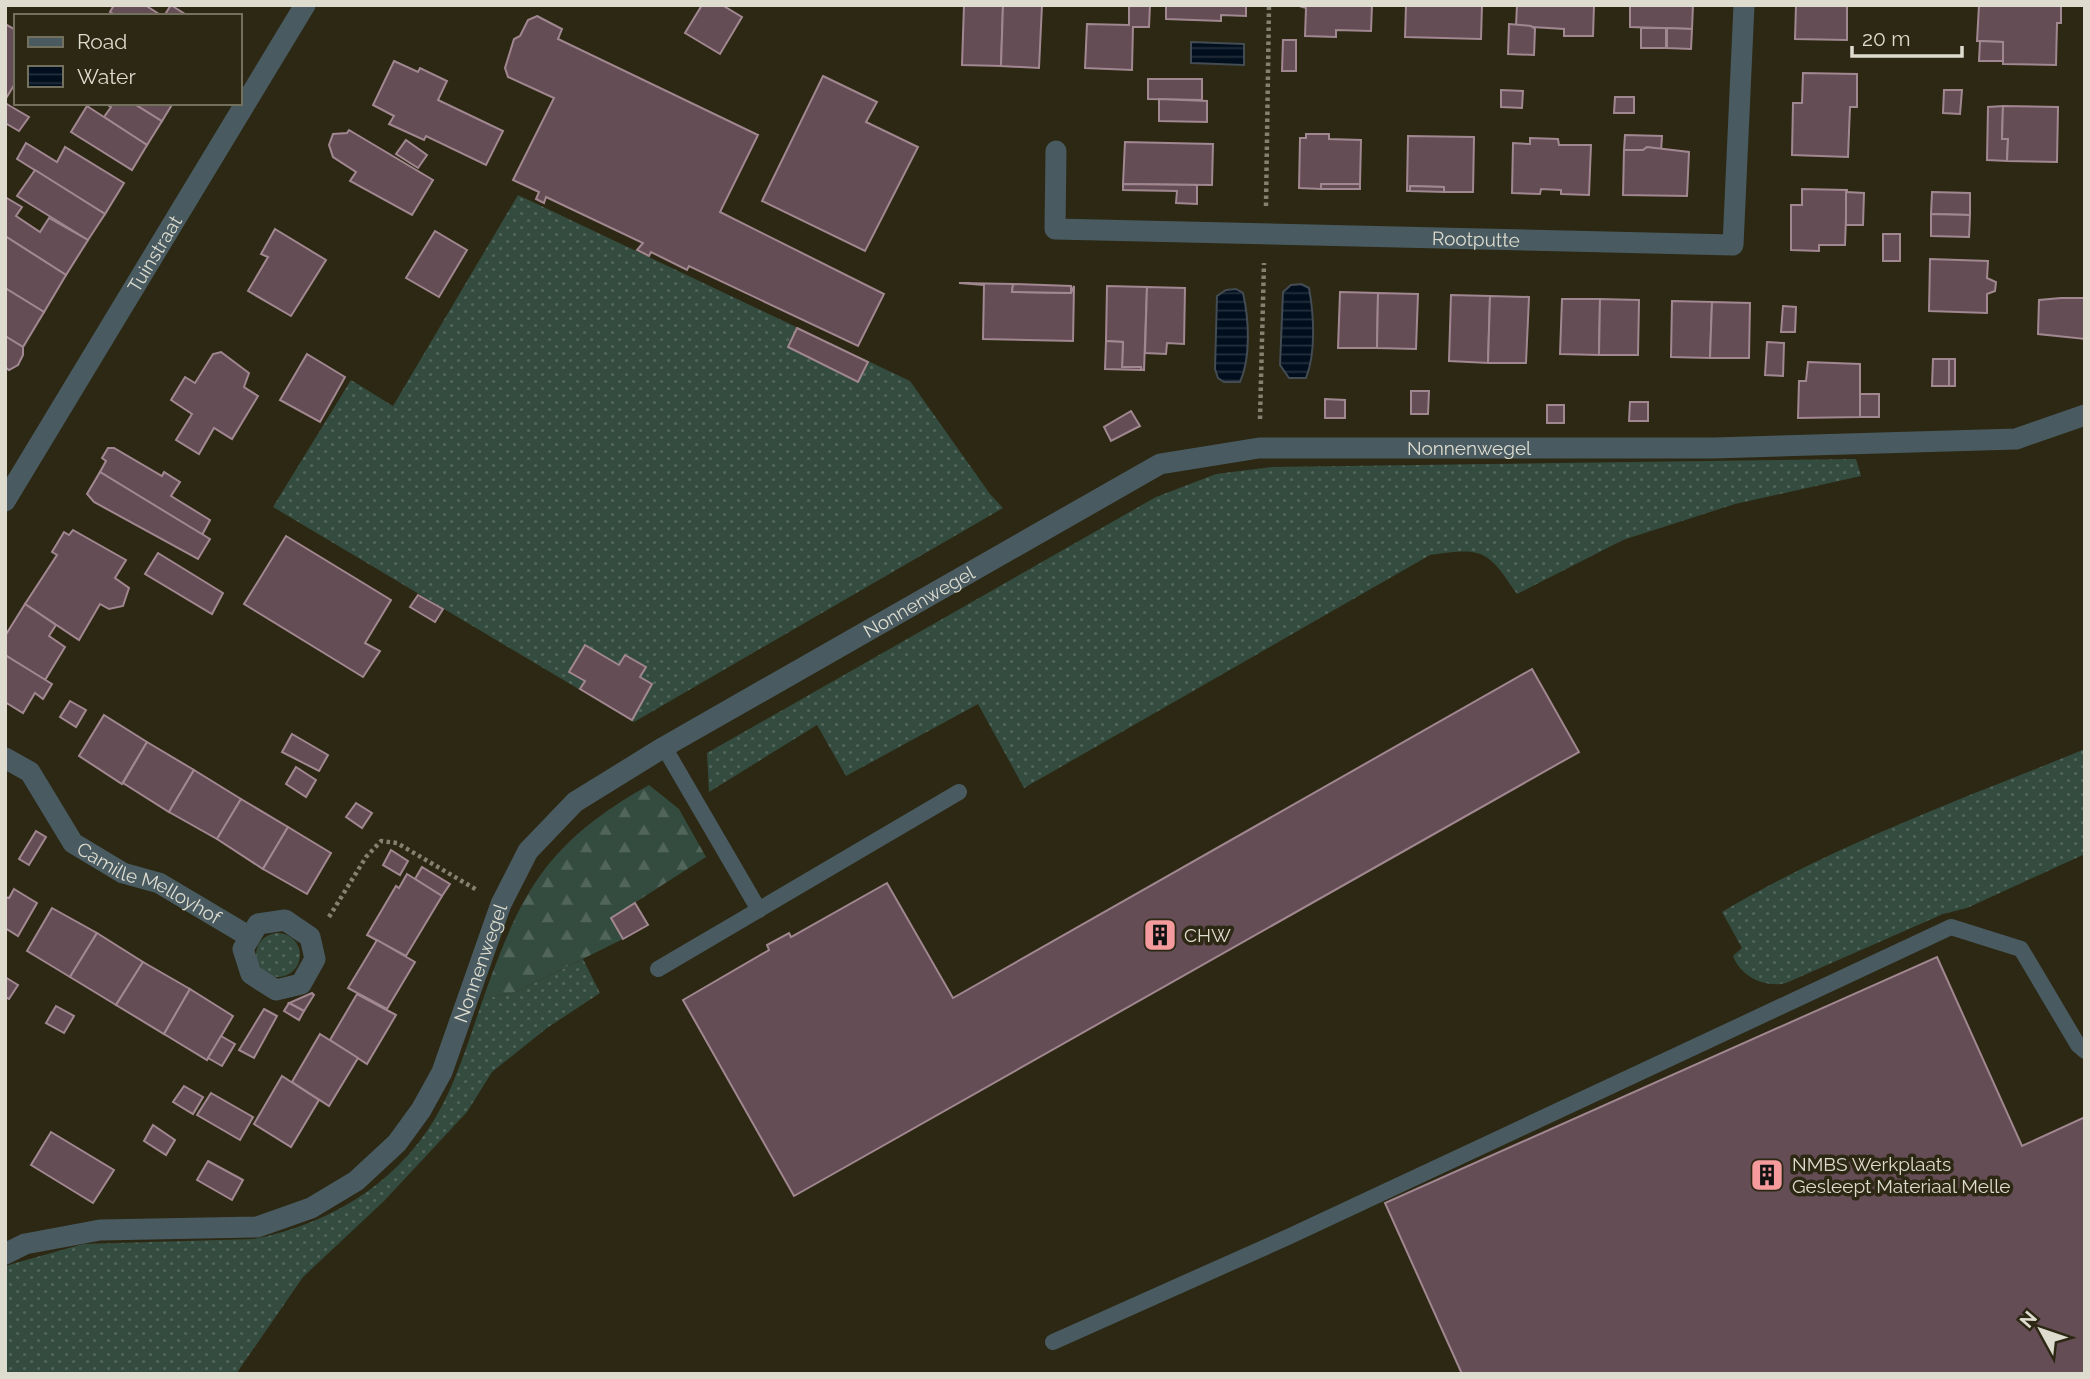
<svg xmlns="http://www.w3.org/2000/svg" width="2090" height="1379" font-family="Raleway,sans-serif">
	<style>
		.grass { fill: url(#grass-dots) }
		.forest { fill: url(#forest-firs) }
		.water { fill: url(#water-rules); stroke: #434c52; stroke-width: 2 }
		.building { fill: #654d56; stroke: #a18790; stroke-width: 2 }
		.lines { fill: none; stroke-linecap: round; stroke-linejoin: round }
		.path { stroke: #848170; stroke-width: 4.5; stroke-dasharray: 3.5 3.5; stroke-linecap: butt }
		.lane { stroke: #495b61; stroke-width: 16 }
		.street { stroke: #495b61; stroke-width: 21 }
		.labels { text-anchor: middle; dominant-baseline: central; stroke-width: 7; stroke-linejoin: round; paint-order: stroke }
		.street-label { font-size: 19px; fill: #dedccf; stroke: #2c2813 }
		.poi-label { font-size: 19px; fill: #dedccf; stroke: #2c2813; text-anchor: start }
	</style>
	<defs>
		<pattern id="grass-dots" width="8" height="8" patternUnits="userSpaceOnUse" patternTransform="scale(1.75)"><rect width="8" height="8" fill="#344c3f"/><path d="M2 2h.1M6 6h.1" fill="none" stroke="#51655a" stroke-width="1.8" stroke-linecap="round"/></pattern>
		<pattern id="forest-firs" width="22" height="20" patternUnits="userSpaceOnUse" patternTransform="scale(1.75)"><rect width="22" height="20" fill="#344c3f"/><path d="M5 1l3.5 6h-7zM16 11l3.5 6h-7z" fill="#51655a"/></pattern>
		<pattern id="water-rules" width="6" height="5" patternUnits="userSpaceOnUse" patternTransform="scale(1.75)"><rect width="6" height="5" fill="#000e1d"/><path d="M0 2.5h6" fill="none" stroke="#25303d"/></pattern>
	</defs>
	<rect width="100%" height="100%" fill="#2c2813"/>
	<!-- grass -->
	<g class="grass">
		<path d="M518,195l392,186 80,113 13,14 -369,214 -361,-215 78,-127 42,26z"/>
		<path d="M1856,459l5,17 -126,28 -112,36 -106,54c-30,-44 -33,-47 -87,-39l-406,233 -46,-84 -132,72 -29,-51 -108,67 -2,-39 449,-256 60,-23 56,-7z"/>
		<path d="M2085,749v105l-118,54 -24,6 -157,69c-21,5 -45,-6 -53,-27l9,-8 -20,-36c114,-68 241,-113 363,-163z"/>
		<circle cx="278" cy="955" r="22"/>
		<path d="M583,959l17,34 -53,35 -55,44 -25,40 -83,89 -81,76 -67,97h-231v-108l78,-22 171,-5c80,-16 151,-60 189,-135 17,-34 28,-70 40,-105l33,-7z"/>
	</g>
	<!-- forest -->
	<path class="forest" d="M649,785l30,24 27,48 -95,61 12,21 -107,53 -33,7c38,-107 63,-156 166,-214z"/>
	<!-- water -->
	<g class="water">
		<path d="M1191,42l53,2v21l-53,-2z"/>
		<path d="M1301,284l8,4c5,27 7,65 -3,90h-17l-9,-13 3,-73 8,-7z"/>
		<path d="M1236,289l7,4c6,26 8,65 -3,89h-16l-6,-4 -3,-9 2,-73 9,-6z"/>
	</g>
	<!-- building -->
	<g class="building">
		<path d="M114,5h31l17,11h-45l-7,-4z"/>
		<path d="M171,5l17,11h-24z"/>
		<path d="M702,5h20l20,12 -22,37 -35,-21z"/>
		<path d="M964,5h39l-2,61 -39,-1z"/>
		<path d="M1003,5h39l-3,63 -38,-2z"/>
		<path d="M1129,5h21l-1,22h-16l-1,43 -47,-2 2,-44 42,1z"/>
		<path d="M1166,5h80v11l-25,-1v6l-55,-2z"/>
		<path d="M1296,5h76l-1,26 -35,-1v7l-31,-1 1,-28z"/>
		<path d="M1406,5h76l-1,34 -76,-2z"/>
		<path d="M1517,5h77l-1,31h-29v-7l-48,-3z"/>
		<path d="M1630,5h63l-1,24 -62,-2z"/>
		<path d="M1796,5h51v35l-52,-1z"/>
		<path d="M1979,5h82v18h-4l-1,42 -53,-1v-22l-26,-1z"/>
		<path d="M537,16l25,13 -4,10 200,96 -38,77 164,82 -26,52 -169,-80 -2,4 -36,-18 -2,4 -12,-6 6,-7 -97,-46 -2,6 -8,-4 3,-7 -26,-12 41,-82 -46,-21 -3,-9 9,-29 6,-3 8,-16z"/>
		<path d="M5,24l11,6v52l-11,18z"/>
		<path d="M1509,24l22,2 4,3 -1,26 -26,-1z"/>
		<rect x="1641" y="28" width="25" height="20"/>
		<path d="M1667,28l25,1 -1,20 -24,-1z"/>
		<path d="M1283,40h13v31h-14z"/>
		<path d="M1980,41l23,1v19h-24z"/>
		<path d="M394,61l24,11 2,-4 27,13 -9,19 65,31 -17,34 -60,-29 -2,4 -35,-16 5,-8 -21,-11z"/>
		<path d="M1803,73l54,1v33h-7l-2,50 -56,-2 1,-52h9z"/>
		<path d="M823,76l54,26 -11,20 52,25 -53,104 -103,-50z"/>
		<path d="M1148,79h54v21l-54,-1z"/>
		<path d="M1501,90l22,1 -1,17 -21,-1z"/>
		<path d="M1944,90h18l-2,24 -17,-1z"/>
		<path d="M1615,97h19v16h-20z"/>
		<path d="M1159,99l48,2v21l-48,-1z"/>
		<path d="M5,103l24,14 -10,14 -14,-8z"/>
		<path d="M104,103h29l29,18 -15,24 -43,-28 7,-10z"/>
		<path d="M133,103h40l-11,18z"/>
		<path d="M87,106l60,39 -15,25 -61,-38z"/>
		<path d="M2003,106l-1,33h6l-1,22 -20,-1 1,-53z"/>
		<path d="M2003,106l55,1 -1,55 -50,-1 1,-22h-6z"/>
		<path d="M349,130l84,50 -21,35 -62,-34 6,-9 -23,-15 -4,-12 4,-11 14,-1z"/>
		<path d="M1306,134h23v5l32,1 -1,44h-39v5l-22,-1 1,-50h6z"/>
		<path d="M1625,135l37,1 -1,15 -14,-4 -4,3h-19z"/>
		<path d="M1408,136l66,1 -1,55h-29v-5l-34,-1v5h-3z"/>
		<path d="M1530,138l28,1 1,6h32l-2,50 -28,-1v-4l-20,-1 -1,5 -28,-1 1,-50 17,1z"/>
		<path d="M406,140l21,15 -9,13 -22,-14z"/>
		<path d="M1125,142l88,2 -1,41 -89,-1z"/>
		<path d="M26,143l31,19 8,-15 59,36 -19,31 -88,-55z"/>
		<path d="M1647,147l42,5 -2,44 -64,-1 1,-45h19z"/>
		<path d="M35,170l70,44 -17,26 -71,-44z"/>
		<path d="M1123,184l74,1v19l-21,-1 1,-12 -54,-1z"/>
		<rect x="1321" y="184" width="39" height="5"/>
		<path d="M1410,186l34,1v5l-34,-1z"/>
		<path d="M1802,189l45,1 -2,55h-26v6l-28,-1v-45h11z"/>
		<path d="M1846,192l18,1 -1,32h-17z"/>
		<path d="M1932,192l38,1v22l-39,-1z"/>
		<path d="M5,197l17,10 -6,9 24,16 9,-14 39,22 -22,35 -61,-39z"/>
		<path d="M1931,214l39,1 -1,22 -38,-1z"/>
		<path d="M275,229l51,31 -35,56 -43,-25 20,-34 -7,-3z"/>
		<path d="M435,231l32,19 -28,47 -33,-19z"/>
		<rect x="1883" y="234" width="17" height="27"/>
		<path d="M5,236l61,39 -22,37 -39,-24z"/>
		<path d="M1930,259l58,2 -1,17 9,4 -1,9 -8,3v19l-58,-2z"/>
		<path d="M959,283l54,1 -1,8 59,1 3,-7 -1,55 -90,-2 1,-54z"/>
		<path d="M1013,284l58,2v7l-59,-1z"/>
		<path d="M1107,286l40,1 -3,83 -22,-3 1,-25 -17,-1z"/>
		<path d="M1147,287l38,1 -1,56 -17,-1 -1,11 -21,-1z"/>
		<path d="M5,288l39,24 -21,35 -18,-11z"/>
		<path d="M1340,292l38,1 -1,55h-39z"/>
		<path d="M1378,293l40,1 -2,55 -39,-1z"/>
		<path d="M1451,295l39,1 -2,67 -39,-2z"/>
		<path d="M1490,296l39,1 -3,66h-38z"/>
		<path d="M2061,298h24v41l-47,-5 1,-34z"/>
		<path d="M1562,299h38l-1,56 -39,-1z"/>
		<path d="M1600,299l39,1 -1,55h-39z"/>
		<path d="M1672,301l40,1 -2,56 -39,-1z"/>
		<path d="M1712,302l38,1 -1,55h-39z"/>
		<path d="M1783,306l13,1 -1,25h-14z"/>
		<path d="M797,328l71,34 -10,20 -70,-35z"/>
		<path d="M5,336l18,11v8l-5,10 -9,5 -4,-3z"/>
		<path d="M1106,341l17,1 -1,25h19v3l-36,-1z"/>
		<path d="M1767,342l17,1 -1,33 -18,-1z"/>
		<path d="M221,352l28,21 -5,14 14,9 -26,43 -18,-11 -15,26 -23,-14 16,-26 -21,-14 14,-23 10,6 18,-29z"/>
		<path d="M307,354l38,23 -25,45 -40,-22z"/>
		<path d="M1933,359h16v27h-17z"/>
		<rect x="1949" y="359" width="6" height="27"/>
		<path d="M1808,362l52,2v53l-62,1 1,-37h7z"/>
		<path d="M1411,391h18l-1,23h-17z"/>
		<rect x="1860" y="394" width="19" height="23"/>
		<path d="M1325,399l20,1v18h-20z"/>
		<path d="M1630,402h18v19h-19z"/>
		<rect x="1547" y="405" width="17" height="18"/>
		<path d="M1131,411l9,15 -29,15 -7,-14z"/>
		<path d="M108,448h6l48,28 2,-4 16,10 -9,14 39,24 -8,15 -102,-63 6,-11 -4,-3z"/>
		<path d="M100,472l110,67 -12,20 -104,-57 -7,-8z"/>
		<path d="M73,530l53,30 -11,18 14,10 -6,18 -14,3 -9,-5 -21,36 -54,-36 32,-49 -5,-3 12,-20 5,3z"/>
		<path d="M286,536l105,64 -26,43 15,8 -17,26 -119,-73z"/>
		<path d="M158,553l65,40 -11,21 -67,-40z"/>
		<path d="M418,595l25,14 -8,13 -25,-15z"/>
		<path d="M25,604l31,21 -7,11 16,11 -20,33 -40,-25v-19z"/>
		<path d="M585,645l34,20 6,-10 21,12 -6,10 12,7 -20,36 -52,-31 5,-8 -16,-9z"/>
		<path d="M5,655l47,29 -9,15 -8,-6 -12,20 -18,-11z"/>
		<path d="M1532,669l47,83 -785,444 -111,-196 86,-50 -2,-5 22,-12 2,4 96,-54 66,115z"/>
		<path d="M70,701l16,9 -10,17 -16,-10z"/>
		<path d="M104,715l43,27 -25,42 -43,-28z"/>
		<path d="M292,734l36,21 -9,16 -37,-19z"/>
		<path d="M147,742l47,28 -25,42 -46,-29z"/>
		<path d="M296,767l20,13 -10,17 -20,-13z"/>
		<path d="M194,770l47,29 -24,40 -48,-27z"/>
		<path d="M241,799l47,28 -25,42 -46,-30z"/>
		<path d="M356,803l16,10 -10,15 -16,-11z"/>
		<path d="M288,827l43,26 -24,41 -44,-25z"/>
		<path d="M36,831l10,6 -17,28 -10,-6z"/>
		<path d="M391,850l17,11 -8,14 -17,-10z"/>
		<path d="M422,867l28,17 -8,12 -27,-17z"/>
		<path d="M407,874l35,22 -36,60 -39,-21 29,-49 3,2z"/>
		<path d="M14,889l23,14 -19,33 -13,-8v-31l4,1z"/>
		<path d="M635,903l13,22 -25,14 -12,-21z"/>
		<path d="M52,908l45,25 -27,44 -43,-26z"/>
		<path d="M97,933l46,29 -27,43 -46,-28z"/>
		<path d="M377,940l38,22 -28,47 -39,-21z"/>
		<path d="M1937,957l85,189 63,-29v257h-623l-77,-171z"/>
		<path d="M143,962l47,27 -26,45 -48,-29z"/>
		<path d="M5,977l13,8 -9,14 -4,-2z"/>
		<path d="M190,989l43,27 -26,44 -43,-26z"/>
		<path d="M312,993l2,2 -10,16 -15,-8z"/>
		<path d="M357,994l39,21 -29,49 -37,-24z"/>
		<path d="M289,1003l15,8 -5,9 -15,-9z"/>
		<path d="M56,1006l18,10 -10,17 -18,-10z"/>
		<path d="M264,1009l13,7 -23,42 -15,-8z"/>
		<path d="M320,1034l38,24 -29,48 -37,-24z"/>
		<path d="M221,1036l14,8 -13,22 -14,-8z"/>
		<path d="M282,1076l37,24 -28,47 -37,-23z"/>
		<path d="M184,1086l19,11 -10,17 -20,-12z"/>
		<path d="M211,1093l42,24 -13,23 -43,-25z"/>
		<path d="M153,1125l22,15 -9,15 -22,-14z"/>
		<path d="M51,1132l63,38 -21,33 -62,-38z"/>
		<path d="M208,1161l35,19 -11,20 -35,-20z"/>
	</g>
	<g class="lines">
		<!-- path -->
		<g class="path">
			<path d="M1266,206l3,-201"/>
			<path d="M1260,419l4,-156"/>
			<path d="M329,917l37,-60 15,-16 16,2 80,47"/>
		</g>
		<!-- lane -->
		<g class="lane">
			<path d="M664,747l95,163"/>
			<path d="M658,969l301,-177"/>
			<path d="M1053,1342l235,-105 663,-310 70,22 57,96 7,6"/>
		</g>
		<!-- street -->
		<g class="street">
			<path id="s1" d="M1056,151l-1,78 678,16 11,-240"/>
			<path id="s2" d="M5,501l300,-496"/>
			<path id="s3" d="M5,758l25,14 43,71 50,30 36,10 91,54"/>
			<path d="M285,920l25,17 5,22 -14,25 -25,6 -25,-16 -8,-25 15,-25z"/>
			<path id="s4" d="M5,1254l20,-10 75,-14 157,-3 54,-19 45,-27 41,-38 24,-33 21,-38 59,-168 27,-53 47,-49 89,-55 496,-283 99,-16h455l302,-9 69,-24"/>
		</g>
	</g>
	<!-- icons -->
	<defs>
		<symbol id="building-square" viewBox="-11 -11 22 22"><rect x="-9" y="-9" width="18" height="18" rx="4" fill="#f59b9d" stroke="#2c2813"/><path d="M-4-6H4V6H1V3H-1V6H-4ZM-2.5-4.3h1.7v1.8h-1.7ZM.8-4.3h1.7v1.8H.8ZM-2.5-1h1.7V.8h-1.7ZM.8-1h1.7V.8H.8Z" fill="#111"/></symbol>
	</defs>
	<g fill-rule="evenodd">
		<use href="#building-square" x="1141" y="916" width="38" height="38"/>
		<use href="#building-square" x="1748" y="1156" width="38" height="38"/>
	</g>
	<g class="labels">
		<!-- street labels -->
		<g class="street-label">
			<text stroke="none"><textPath href="#s1" startOffset="499">Rootputte</textPath></text>
			<text stroke="none"><textPath href="#s2" startOffset="289">Tuinstraat</textPath></text>
			<text stroke="none"><textPath href="#s4" startOffset="1797">Nonnenwegel</textPath></text>
			<text stroke="none"><textPath href="#s4" startOffset="1209">Nonnenwegel</textPath></text>
			<text stroke="none"><textPath href="#s3" startOffset="198">Camille Melloyhof</textPath></text>
			<text stroke="none"><textPath href="#s4" startOffset="621">Nonnenwegel</textPath></text>
		</g>
		<!-- poi labels -->
		<g class="poi-label">
			<text x="1184" y="935">CHW</text>
			<text x="1792" y="1164">NMBS Werkplaats<tspan x="1792" dy="22">Gesleept Materiaal Melle</tspan></text>
		</g>
	</g>
	<!-- border -->
	<rect width="2090" height="1379" fill="none" stroke="#dedccf" stroke-width="14"/>
	<!-- legend -->
	<rect x="14" y="14" width="228" height="91" fill="#2c2813" stroke="#73705e" stroke-width="2"/>
	<rect x="28" y="37" width="35" height="10" fill="#495b61" stroke="#73705e" stroke-width="2"/>
	<text x="77" y="49" font-size="21" fill="#dedccf">Road</text>
	<rect x="28" y="66" width="35" height="21" fill="url(#water-rules)" stroke="#73705e" stroke-width="2"/>
	<text x="77" y="84" font-size="21" fill="#dedccf">Water</text>
	<!-- north arrow -->
	<g transform="translate(2041 1330) rotate(310)" stroke="#2c2813" stroke-width="5" paint-order="stroke">
	<path d="M0-5L12 26L0 18L-12 26Z" fill="#dedccf"/>
	<text y="-10" font-size="19" font-weight="bold" text-anchor="middle" fill="#dedccf">N</text>
	</g>
	<!-- scale -->
	<path d="M1852 46v10h110v-10" fill="none" stroke="#dedccf" stroke-width="3.5"/>
	<text x="1862" y="46" font-size="21" fill="#dedccf" stroke="#2c2813" stroke-width="5" paint-order="stroke">20 m</text>
</svg>
